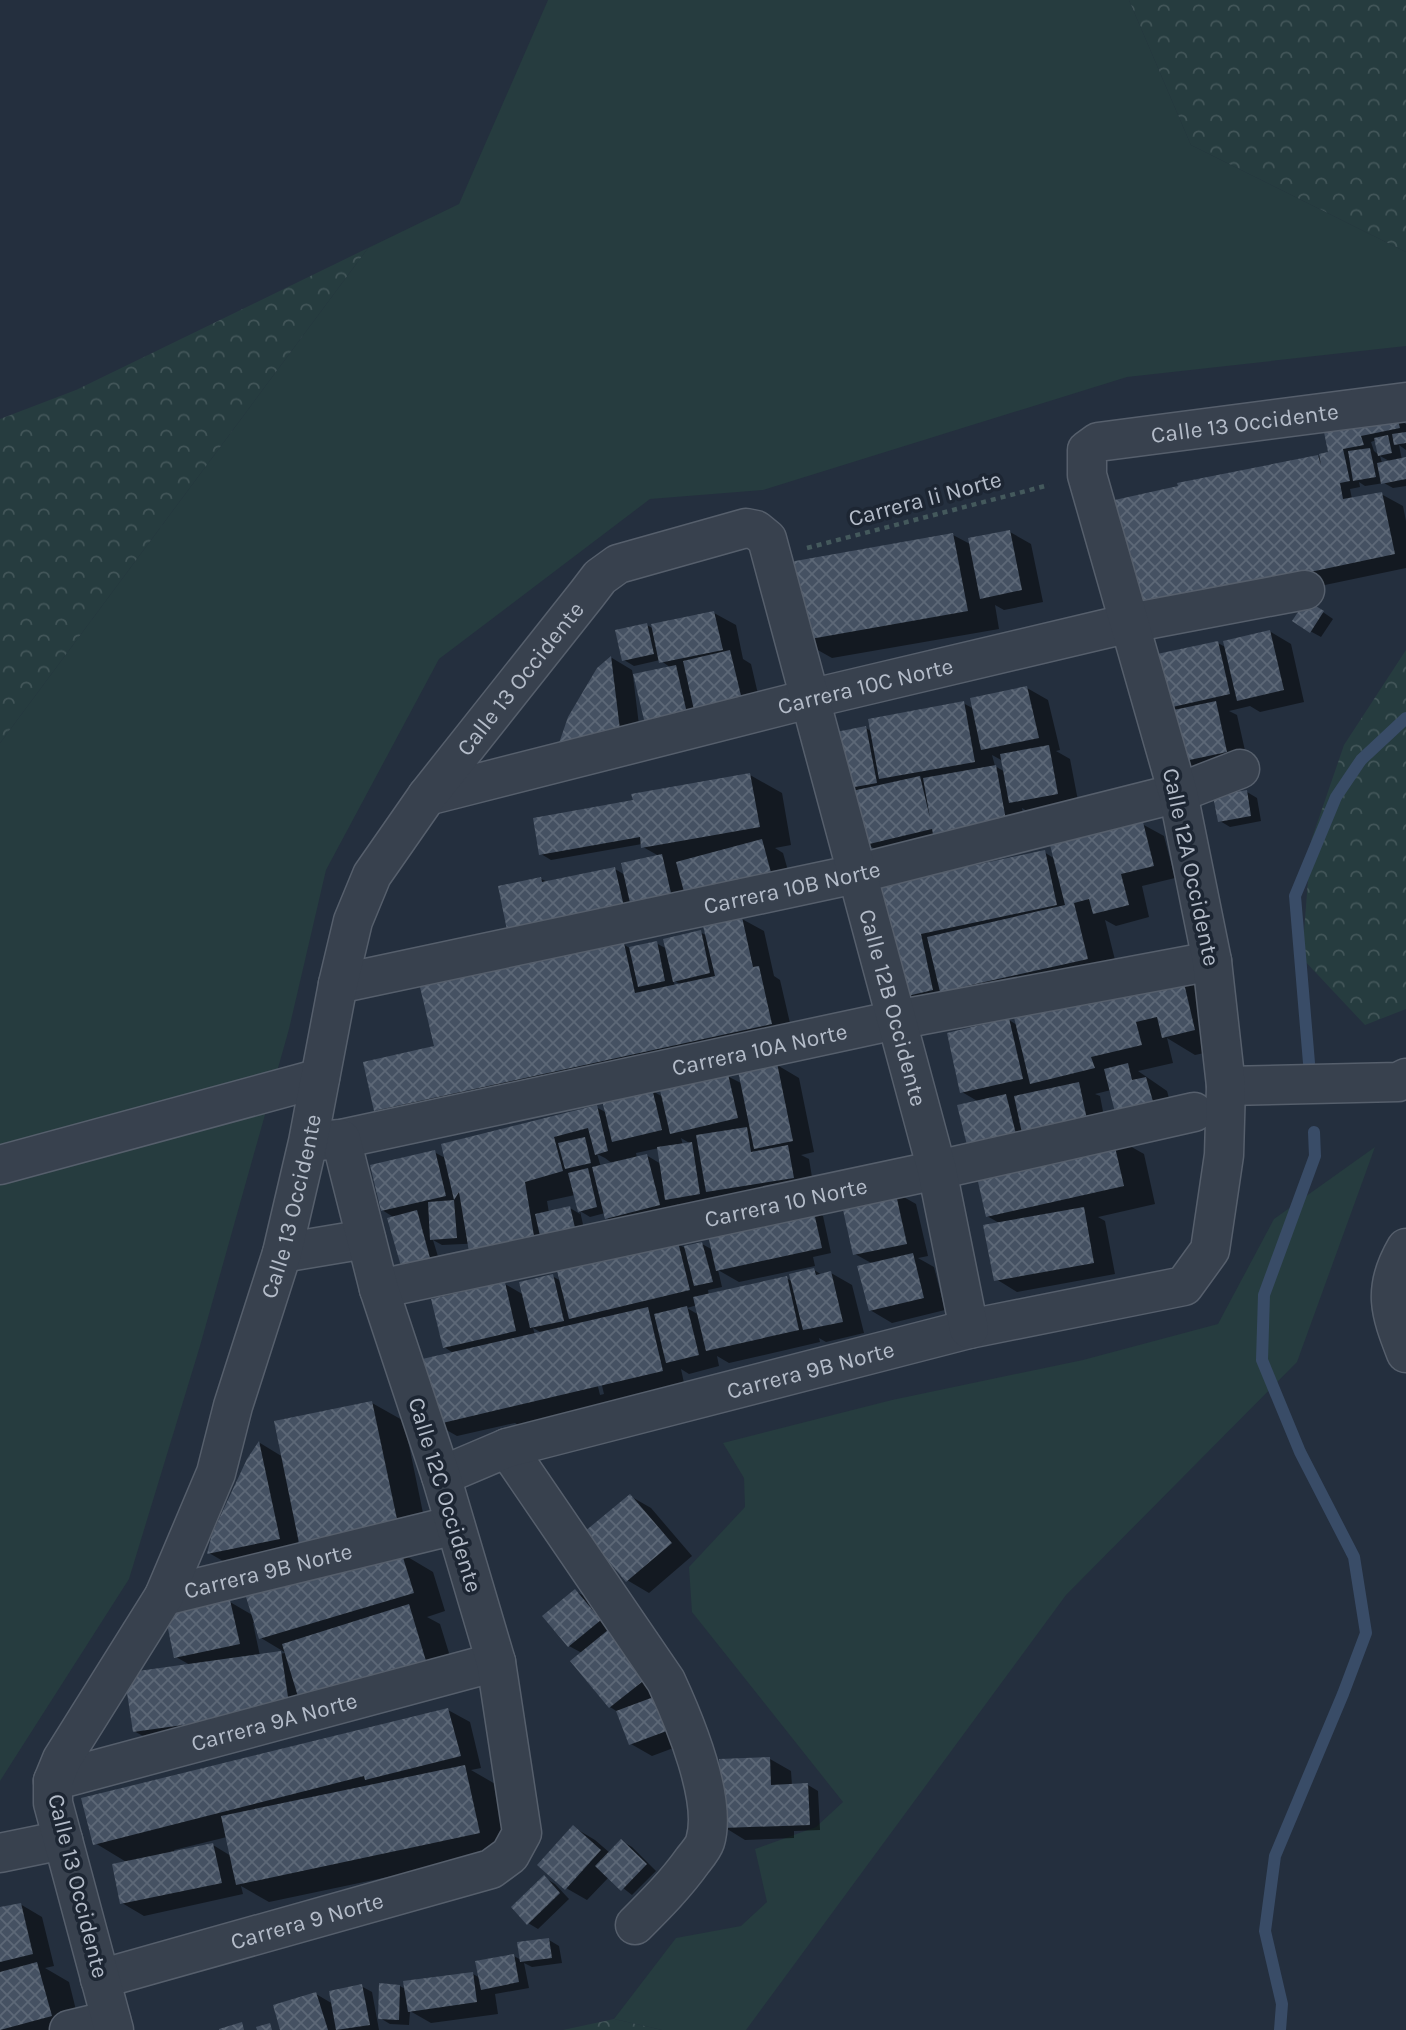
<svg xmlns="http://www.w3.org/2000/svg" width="1406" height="2030" font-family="Karla,sans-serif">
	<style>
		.green { fill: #263c3f }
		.forest { fill: url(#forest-crowns) }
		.shadow { fill: #0007; fill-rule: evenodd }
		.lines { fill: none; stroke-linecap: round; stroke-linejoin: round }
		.stream { stroke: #394c67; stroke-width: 12 }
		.building { fill: url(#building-cross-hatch) }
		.minor-casing { stroke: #565f6c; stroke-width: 41 }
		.path { stroke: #44595c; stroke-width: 4.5; stroke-dasharray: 5 5; stroke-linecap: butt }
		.minor { stroke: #38414e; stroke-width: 38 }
		.labels { text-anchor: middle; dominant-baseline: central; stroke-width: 7; stroke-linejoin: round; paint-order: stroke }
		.street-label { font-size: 23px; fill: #b4bcc9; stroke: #1d2633 }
	</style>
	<defs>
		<pattern id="forest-crowns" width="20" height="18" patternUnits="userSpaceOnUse" patternTransform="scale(1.75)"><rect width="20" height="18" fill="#263c3f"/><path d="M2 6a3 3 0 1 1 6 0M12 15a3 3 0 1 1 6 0" fill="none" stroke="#435659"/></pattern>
		<pattern id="building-cross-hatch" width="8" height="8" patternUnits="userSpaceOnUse" patternTransform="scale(1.75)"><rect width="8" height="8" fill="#455162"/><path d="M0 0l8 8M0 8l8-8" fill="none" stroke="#5d6877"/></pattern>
	</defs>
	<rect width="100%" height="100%" fill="#242f3e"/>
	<!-- green -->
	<g class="green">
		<path d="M548,0h581l62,145 215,107v94l-279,31 -364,113 -113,9 -211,160 -113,211 -37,159 -89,317 -71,233 -129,202v-1038l368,-495 91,-44z"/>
		<path d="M1375,1147l-78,215 -231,233 -320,435h-84l-48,-11 62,-81 65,-12 26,-24 -12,-53 61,-22 27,-25 -151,-190 -3,-45 56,-60 -1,-29 -21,-35 169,-43 191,-40 135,-36 56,-105z"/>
	</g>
	<!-- forest -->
	<g class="forest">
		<path d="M1129,0h277v252l-215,-107z"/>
		<path d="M368,248l-368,495v-324l76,-29z"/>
		<path d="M1406,650v359l-41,16 -63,-67 9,-117 33,-96z"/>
		<path d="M614,2019l48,11h-99z"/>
	</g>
	<!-- shadow -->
	<g class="shadow">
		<path d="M1397,419l9,5v26l-7,-5 3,15 4,-1v27l-13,2 -9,-5 -19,3 -6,-4 1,5 -10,2 2,10 29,-5 22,12 3,15v47l-248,52 114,-154 58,-12 -4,-20zM1376,440l3,15 -5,-4 -3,-9zM1380,456l11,6 -9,1z"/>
		<path d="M1010,532l21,12 12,58 -39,8 -9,-5 4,24 -167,29 -32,-18 153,-105 19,10z"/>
		<path d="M1317,608l16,11 -12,18 -11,-6z"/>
		<path d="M714,613l22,12 7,34 8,5 13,56 -54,14 -74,-58h-3l10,82 -55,11 10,-100 14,-11 20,12 1,6 38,-8 -11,-8 -26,6 -10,-6 23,-35 7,4z"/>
		<path d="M1269,631l22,13 13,58 -44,10 -10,-6 -21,5 8,4 11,49 -45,10 -21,-13 -4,-50 -8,-5 48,-63 9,5z"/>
		<path d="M1027,688l21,12 12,50 -4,1 14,8 9,47 -47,8 -10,-6 4,24 -138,24 -22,-12 -27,-55 27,-61 6,4 91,-29 11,6zM992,755l11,6 2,11 -10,-6z"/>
		<path d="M750,775l32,18 9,52 -16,3 8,5 11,39 -263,54 10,-67 7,3 67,-13 10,6 34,-19 -16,-9 -1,-3 -91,16 -10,-6 93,-53z"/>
		<path d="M1247,792l10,6 4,23 -31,6 -10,-6z"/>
		<path d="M1142,824l22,12 11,42 -33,8 7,31 -33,9 -11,-6 14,56 -193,32 -21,-12 -25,-108 164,-36 11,7z"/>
		<path d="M742,919l22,12 10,45 6,4 13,56 -396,86 -21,-12 60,-63 187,-103 8,5 25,-6 11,6 33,-17 7,4zM673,980l10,6h-8z"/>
		<path d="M1181,971l32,19 14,58 -32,7 -28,-17 6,25 -35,8 29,20 7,25 -63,-26 -16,4 5,2 8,41 4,-1 32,18 11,50 -57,13 7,4 10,53 -98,18 -21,-13 5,-55 -14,-8 -8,-114 -17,-10 47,-72 8,5z"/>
		<path d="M777,1065l22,13 15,74 -13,3 8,4 5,30 -125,22 -12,-7 3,13 -52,13 -21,-12 -2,-5 -15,4 -10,-6 6,27 -144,7 -9,-5 7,23 -28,8 -17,-53 -13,-8 52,-58 13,7 149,-52 11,6 44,-23 12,7 64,-21 16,8zM681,1138l10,6 -8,1zM659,1148l2,16 -15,-9 -9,3 -1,-5zM597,1154l8,4 8,6 -12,3zM575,1195l5,19 -10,-6 -21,5 -2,-12z"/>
		<path d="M895,1192l21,12 12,52 -10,2 16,9 11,43 -53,13 -22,-13 3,-46 -18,-10z"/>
		<path d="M812,1210l11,6 8,37 -18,4 2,9 -76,16 -21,-12 4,17 -14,3 1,6 77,-18 6,3 22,-11 8,5 9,-2 21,12 12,48 -38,9 -7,-4 1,4 -91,21 -12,-7 2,10 -30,8 -8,-5 3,14 -55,13 2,8 -106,25 -10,-6 -58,13 -21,-12 19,-70 -11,-7 61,-63 19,11 28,-19 9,5 117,-37 7,4 17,-4 11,6zM697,1305l2,10 -12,-7zM533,1328l9,5 -7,2zM588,1345h4l12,49 -4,1z"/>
		<path d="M372,1403l32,18 25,121 -96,19 -35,-20 2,10 -70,14 -21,-12 39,-93 12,-17 23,14z"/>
		<path d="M630,1496l21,12 41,48 -43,37 -22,-13z"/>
		<path d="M401,1553l32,19 12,39 -18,6 13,7 17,55 -291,70 -32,-18 58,-65 -16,-9 54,-55 24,14zM256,1622l5,16 25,15 -26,3 -7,-33z"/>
		<path d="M575,1591l22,12 95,138 -40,15 -21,-12 -13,-32 -8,-5 -28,-54 -13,-7z"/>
		<path d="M448,1710l22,12 11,46 -10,2 26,15 14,66 -242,51 -28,-16 2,8 -99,22 -22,-13 6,-40 -33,-20zM227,1837l4,19 -18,-11 -38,8 -1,-3z"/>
		<path d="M770,1759l21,12 1,15 16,-1 10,6 2,39 -26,1v7l-49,2 -21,-13z"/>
		<path d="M573,1827l22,13 15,13 11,-12 11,6 24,24 -24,24 -23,-18 -22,23 -21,-12z"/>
		<path d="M545,1878l10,6 14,15 -31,30 -10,-6z"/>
		<path d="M20,1904l22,13 12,49 -9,2 24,14 12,48h-81v-121z"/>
		<path d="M549,1940l10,6 3,17 -30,4 -8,-4 5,25 -34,6 3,20 -67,9 -21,-12 -1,14 -19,-1 -10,-6 20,-32 7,4 66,-16 7,4 34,-22 7,4z"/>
		<path d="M361,1986l11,6 7,38h-97l34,-36 17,10z"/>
	</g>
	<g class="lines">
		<!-- stream -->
		<g class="stream">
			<path d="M1309,1063l-14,-167 41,-99 25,-37 45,-42"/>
			<path d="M1280,2030l2,-26 -17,-73 10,-75 68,-162 23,-61 -12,-76 -54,-105 -38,-92 2,-65 51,-139 -1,-24"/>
		</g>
	</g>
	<!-- building -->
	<g class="building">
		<path d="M1397,417l3,11 -39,8 3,9 -21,4 7,32 -10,2 3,16 39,-7 13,62 -260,55 -25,-108 68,-15 -1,-3 141,-28 3,10 -2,-11 9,-2 -4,-20z"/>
		<path d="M1406,432v11l-12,2 -2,-11z"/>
		<path d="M1388,435l4,18 -14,3 -4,-18z"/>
		<path d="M1370,448l6,29 -23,4 -5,-30z"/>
		<path d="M1406,457v22l-25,5 -4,-21z"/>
		<path d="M1010,530l12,60 -42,9 -12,-61z"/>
		<path d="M953,533l15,78 -169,30 -15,-78z"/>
		<path d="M1306,600l18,11 -14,22 -18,-12z"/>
		<path d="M714,611l9,39 -64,13 -8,-39z"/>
		<path d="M647,623l7,31 -32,7 -7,-31z"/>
		<path d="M1270,630l14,60 -47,11 -14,-60z"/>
		<path d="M1218,641l12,53 -62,14 -11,-54z"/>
		<path d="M730,650l14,58 -48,11 -13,-58z"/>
		<path d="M611,656l11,90 -66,6 12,-35 29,-49z"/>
		<path d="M676,665l13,57 -42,10 -14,-58z"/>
		<path d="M1027,686l12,52 -58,12 -11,-52z"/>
		<path d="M964,701l11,61 -96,17 -11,-60z"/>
		<path d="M1216,701l11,51 -47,10 -11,-51z"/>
		<path d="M866,726l11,57 -39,7 -12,-56z"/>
		<path d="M1049,745l9,49 -49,9 -9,-49z"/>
		<path d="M996,765l10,55 -73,14 -1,-5 -67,16 -13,-54 68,-15 10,42 -7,-40z"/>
		<path d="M750,773l10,54 -119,21 -1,-11 -101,18 -6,-37 100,-18 -2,-6z"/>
		<path d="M1247,790l4,26 -33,6 -5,-26z"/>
		<path d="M1143,822l11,44 -33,8 8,31 -36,9 -4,-15 -15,4 14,56 -148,33 -13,-55 138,-32 -15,-60z"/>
		<path d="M762,839l11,41 -86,23 -11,-41z"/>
		<path d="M1045,850l12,55 -136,29 12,56 -30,7 -25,-111z"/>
		<path d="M662,854l12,52 -41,10 -12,-53z"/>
		<path d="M615,867l10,44 -117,24 -10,-49 43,-9 1,5z"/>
		<path d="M742,917l11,50 6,-1 13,58 -398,87 -11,-49 71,-16 -14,-59 204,-44 11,50 80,-17 -12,-50z"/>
		<path d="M701,930l9,43 -37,9 -10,-43z"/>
		<path d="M657,941l8,40 -27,6 -9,-40z"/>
		<path d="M1181,970l14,60 -33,8 -5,-21 -21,5 6,23 -51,12 4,11 -65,16 -18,-75z"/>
		<path d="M1009,1018l14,61 -63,14 -13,-60z"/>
		<path d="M777,1063l16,78 -39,8 -16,-78z"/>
		<path d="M1128,1063l4,17 14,-3 8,28 -35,23 -15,-59z"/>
		<path d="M728,1074l10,44 -68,16 -10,-44z"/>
		<path d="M1079,1082l9,42 -65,14 -9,-42z"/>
		<path d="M652,1088l10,42 -50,12 -10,-42z"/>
		<path d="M1006,1094l11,44 -49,11 -11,-44z"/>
		<path d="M597,1105l11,46 -13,4 -7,-27 -34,9 9,34 -38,11 10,60 -66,10 -10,-60 -5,8 3,38 -27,2 -2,-38 26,-2 -13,-56z"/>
		<path d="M747,1127l4,25 37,-7 6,33 -88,14 -10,-57z"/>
		<path d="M1112,1134l12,52 -138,31 -12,-53z"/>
		<path d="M585,1137l6,26 -26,6 -7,-26z"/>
		<path d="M692,1142l8,52 -35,6 -8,-53z"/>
		<path d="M435,1150l11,46 -65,15 -11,-46z"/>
		<path d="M647,1154l13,51 -55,14 -13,-52z"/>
		<path d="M588,1168l9,39 -19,5 -10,-39z"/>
		<path d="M895,1190l12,54 -54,11 -12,-54z"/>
		<path d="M570,1206l6,26 -35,8 -6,-26z"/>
		<path d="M1084,1207l10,56 -100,18 -11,-56z"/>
		<path d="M813,1208l9,40 -106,23 -9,-40z"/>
		<path d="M417,1210l13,48 -29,8 -14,-48z"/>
		<path d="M678,1242l12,48 -121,29 -12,-48z"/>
		<path d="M702,1242l11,40 -19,4 -10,-40z"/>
		<path d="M913,1253l11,45 -55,13 -12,-45z"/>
		<path d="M814,1268l2,7 15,-4 12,51 -40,8 -14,-56z"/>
		<path d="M553,1274l11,47 -34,7 -11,-46z"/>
		<path d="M787,1276l12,54 -93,21 -13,-54z"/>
		<path d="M505,1282l11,49 -73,17 -12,-49z"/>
		<path d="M687,1306l12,49 -33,8 -12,-49z"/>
		<path d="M648,1307l15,64 -229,54 -16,-65z"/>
		<path d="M372,1401l26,123 -99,19 -25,-122z"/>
		<path d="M259,1441l21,98 -73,15 5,-20 35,-75z"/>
		<path d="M630,1494l42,49 -46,39 -42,-50z"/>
		<path d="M401,1551l13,42 -155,46 -13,-42z"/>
		<path d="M575,1589l26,31 -33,27 -26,-31z"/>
		<path d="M230,1600l10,44 -66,14 -9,-44z"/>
		<path d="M409,1604l17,57 -127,39 -17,-56z"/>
		<path d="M608,1630l39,48 -38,30 -39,-47z"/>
		<path d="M281,1651l9,59 -157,22 -9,-59z"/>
		<path d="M659,1695l13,34 -43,16 -13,-34z"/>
		<path d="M448,1708l13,48 -96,24 -1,-4 -271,69 -12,-47z"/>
		<path d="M770,1757l1,28 37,-2 2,42 -88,3 -3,-69z"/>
		<path d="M465,1765l15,68 -244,52 -15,-69z"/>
		<path d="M573,1825l28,25 -36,40 -28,-25z"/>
		<path d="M621,1839l26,25 -26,27 -26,-25z"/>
		<path d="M213,1843l9,40 -102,21 -8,-40z"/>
		<path d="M544,1875l16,18 -33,32 -16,-18z"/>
		<path d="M21,1903l12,51 -33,8v-55z"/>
		<path d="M549,1938l3,20 -32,4 -3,-20z"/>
		<path d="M514,1954l5,28 -38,8 -6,-29z"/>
		<path d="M37,1962l15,54 -52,14v-58z"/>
		<path d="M473,1972l4,30 -69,10 -5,-31z"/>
		<path d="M379,1983l21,2 -1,35 -21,-1z"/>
		<path d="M362,1984l8,41 -34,5 -7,-39z"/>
		<path d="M316,1992l12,38h-48l-7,-25z"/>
		<path d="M242,2022l2,8h-25v-1z"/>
		<path d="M270,2023l2,7h-15l-1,-3z"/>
	</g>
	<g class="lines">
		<defs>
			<g id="minor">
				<path id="s1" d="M427,796l382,-97 321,-76 175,-33"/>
				<path id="s2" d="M338,984l518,-110 322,-81 62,-24"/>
				<path d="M1226,1086l172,-4 8,-4"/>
				<path id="s3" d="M317,1141l24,-2 555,-119 316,-59"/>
				<path d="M0,1165l320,-87"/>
				<path d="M1406,1248c-24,41 -16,64 0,105"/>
				<path d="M282,1253l84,-14"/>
				<path id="s4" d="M379,1289l558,-119 257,-58"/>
				<path d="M507,1448l159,233c18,39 52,119 39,161 -2,6 -8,13 -12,18 -17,24 -37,44 -58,65"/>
				<path id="s5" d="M441,1476l66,-28 462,-119 215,-43 26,-36 14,-95 2,-69 -14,-125 -34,-168 -91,-318v-25l11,-8 308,-40"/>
				<path id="s6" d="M164,1596l291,-71"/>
				<path id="s7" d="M53,1781l443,-119"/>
				<path d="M0,1853l63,-13"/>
				<path id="s8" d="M100,1979l391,-110 19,-14 12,-22 -26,-171 -55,-186 -62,-187 -38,-150"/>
				<path d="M69,2030l42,-10"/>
				<path id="s9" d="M114,2030l-61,-227v-22l9,-22 102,-163 52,-123 17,-67 49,-153 26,-111 30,-158 15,-63 19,-46 55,-79 160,-202 13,-17 18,-13 128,-36 10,2 11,9 170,631 32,159"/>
			</g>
		</defs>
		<!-- minor casing -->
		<use href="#minor" class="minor-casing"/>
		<!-- path -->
		<path class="path" d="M807,548l242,-63"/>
		<!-- minor -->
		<use href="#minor" class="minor"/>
	</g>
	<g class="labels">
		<!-- street labels -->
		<g class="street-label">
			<text stroke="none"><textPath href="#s5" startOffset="1792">Calle 13 Occidente</textPath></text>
			<text transform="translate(925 499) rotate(-15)">Carrera Ii Norte</text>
			<text stroke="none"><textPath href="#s9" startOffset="1472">Calle 13 Occidente</textPath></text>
			<text stroke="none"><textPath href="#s1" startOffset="452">Carrera 10C Norte</textPath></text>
			<text transform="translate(1191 867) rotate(78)">Calle 12A Occidente</text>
			<text stroke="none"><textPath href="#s2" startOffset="464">Carrera 10B Norte</textPath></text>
			<text stroke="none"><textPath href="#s9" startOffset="2266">Calle 12B Occidente</textPath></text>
			<text stroke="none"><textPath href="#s3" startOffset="452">Carrera 10A Norte</textPath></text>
			<text stroke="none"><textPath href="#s4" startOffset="416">Carrera 10 Norte</textPath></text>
			<text stroke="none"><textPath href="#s9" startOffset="884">Calle 13 Occidente</textPath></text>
			<text stroke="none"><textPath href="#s5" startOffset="385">Carrera 9B Norte</textPath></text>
			<text transform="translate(445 1495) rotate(73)">Calle 12C Occidente</text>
			<text stroke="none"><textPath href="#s6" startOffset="107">Carrera 9B Norte</textPath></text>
			<text stroke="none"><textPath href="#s7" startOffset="229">Carrera 9A Norte</textPath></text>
			<text transform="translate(78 1886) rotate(76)">Calle 13 Occidente</text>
			<text stroke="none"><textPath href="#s8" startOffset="215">Carrera 9 Norte</textPath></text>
		</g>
	</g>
</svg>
